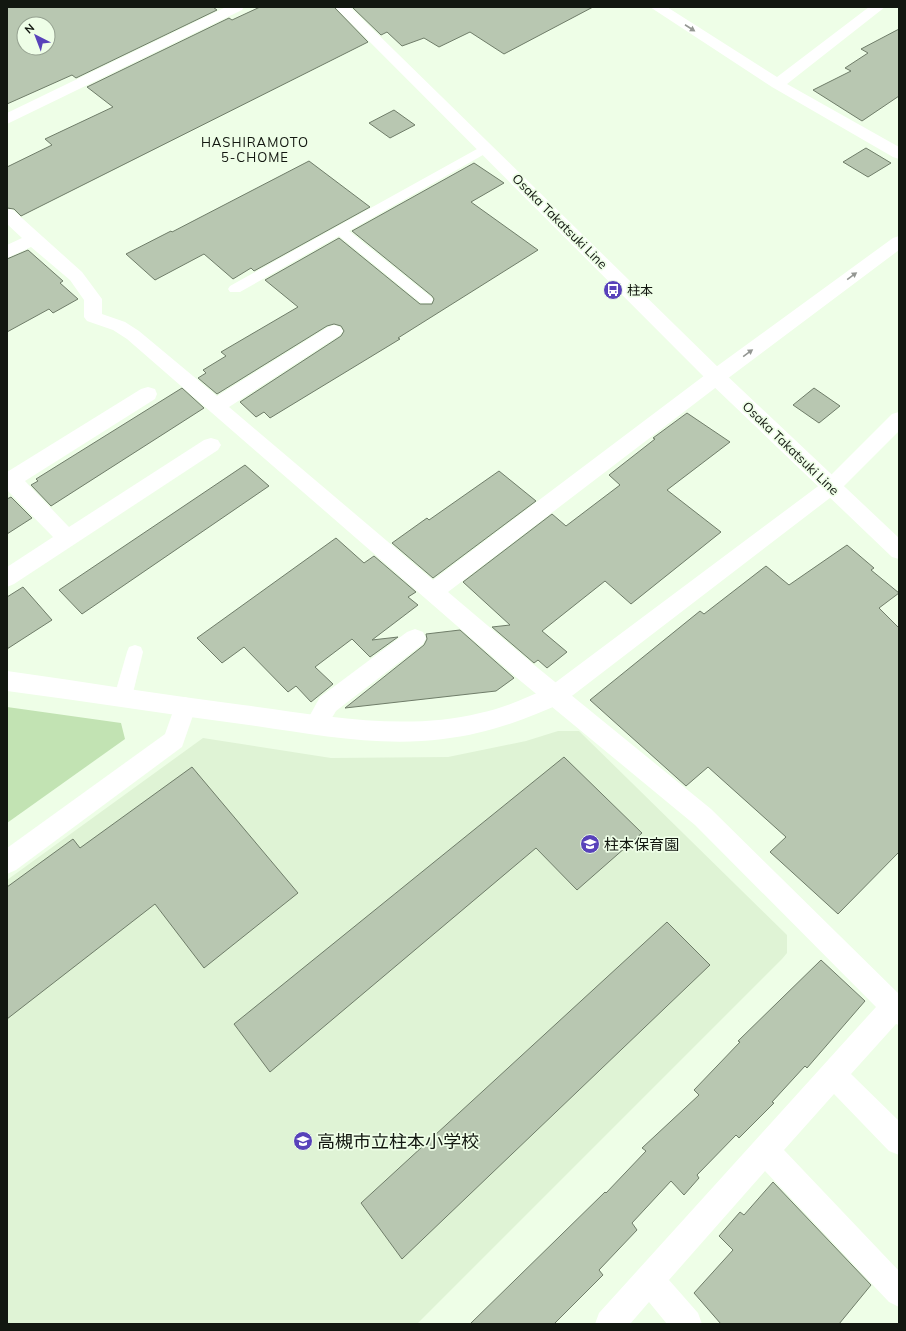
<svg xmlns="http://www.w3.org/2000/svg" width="906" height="1331" font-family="Mulish,'Noto Sans JP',sans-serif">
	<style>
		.built { fill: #dff3d5 }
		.green { fill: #c2e3b3 }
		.building { fill: #b8c7b1; stroke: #6f7d69; fill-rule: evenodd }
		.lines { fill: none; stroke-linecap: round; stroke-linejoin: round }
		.service { fill: #fff; fill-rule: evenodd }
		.minor { fill: #fff; fill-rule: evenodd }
		.tertiary { fill: #fff; fill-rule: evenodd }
		.primary { fill: #fff; fill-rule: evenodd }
		.oneway { fill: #949793 }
		.labels { text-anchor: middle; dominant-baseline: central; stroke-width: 3.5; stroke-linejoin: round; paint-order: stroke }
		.far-neighbourhood-label { font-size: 13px; letter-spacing: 1px; fill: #121710; stroke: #eefee7 }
		.far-street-label { font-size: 13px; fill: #121710; stroke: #eefee7 }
		.far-poi-label { font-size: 13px; fill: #121710; stroke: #eefee7; text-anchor: start }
		.poi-label { font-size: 15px; fill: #121710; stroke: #eefee7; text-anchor: start }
		.near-poi-label { font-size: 18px; fill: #121710; stroke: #eefee7; text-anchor: start }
	</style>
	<rect width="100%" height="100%" fill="#eefee7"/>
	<!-- built -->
	<path class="built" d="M558,731h21l208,204v18l-5,6 -365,365h-410v-444l196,-142 128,20 117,-1 78,-16z"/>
	<!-- green -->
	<path class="green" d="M7,707l114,16 4,16 -118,84z"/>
	<!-- building -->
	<g class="building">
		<path d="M7,7h206l4,3 -141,68 -4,-3 -65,29zM24,24h24v24h-24z"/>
		<path d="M260,7h74l34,35 -347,174 -7,-7 -7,-1v-41l45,-22 -7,-6 68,-32 -26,-20 142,-69 3,2z"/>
		<path d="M352,7h241l-89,47 -34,-22 -31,15 -15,-9 -22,8 -15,-14 -6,3z"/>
		<path d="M899,29v67l-37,25 -49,-31 38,-19 -6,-3 23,-15 -7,-4z"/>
		<path d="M394,110l21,15 -25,13 -21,-15z"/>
		<path d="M866,148l25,15 -23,14 -25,-15z"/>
		<path d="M309,161l61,46 -116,64 -3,-3 -18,11 -29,-25 -49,26 -29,-26 45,-23 1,1z"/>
		<path d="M474,163l30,20 -33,19 67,48 -140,88 2,1 -130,79 -6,-6 -8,5 -16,-15 101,-66 3,-5 -3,-5 -7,-2 -7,2 -110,68 -19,-16 8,-5 -3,-3 23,-14 -5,-4 77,-45 -33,-27 74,-42 81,66h12l2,-5 -2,-3 -80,-65z"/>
		<path d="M28,250l35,31 -3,2 18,16 -25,14 -4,-4 -42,23v-73z"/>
		<path d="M182,388l22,20 -153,98 -20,-21 7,-4 -2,-2z"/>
		<path d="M814,388l26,18 -21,17 -26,-18z"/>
		<path d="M687,413l43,29 -63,48 54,42 -90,72 -26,-23 -63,50 25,21 -20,16 -9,-8 -4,3 -42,-36 18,-2 -47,-43 89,-68 14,12 54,-41 -11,-10 46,-36 -2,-1z"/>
		<path d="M245,465l24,21 -187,128 -23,-24z"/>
		<path d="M499,471l37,30 -103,77 -41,-35 35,-25 2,2z"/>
		<path d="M11,497l21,21 -25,16v-35z"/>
		<path d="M336,538l28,25 10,-7 42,36 -8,5 10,8 -46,35 26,-3 -28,20 -18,-18 -37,28 18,17 -22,18 -15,-16 -8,6 -44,-45 -22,16 -25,-25z"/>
		<path d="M847,545l27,23 -3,2 28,23 -20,15 20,20v224l-61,62 -68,-62 16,-15 -78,-70 -22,19 -96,-86 110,-89 4,3 62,-48 23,19z"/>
		<path d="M23,587l29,33 -45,29v-52z"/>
		<path d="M460,630l54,48 -18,13 -151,17 79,-63 3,-6 -1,-5z"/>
		<path d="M564,757l78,76 -65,57 -41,-42 -266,224 -36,-48z"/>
		<path d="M192,767l106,126 -94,75 -49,-64 -148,115v-132l66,-48 7,9z"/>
		<path d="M667,922l43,43 -308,294 -41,-56z"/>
		<path d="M821,960l44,41 -58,67 -2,-2 -33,36 2,1 -35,35 -3,-3 -39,40 2,3 -15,17 -13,-14 -39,42 5,7 -38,40 4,5 -49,49h-84l135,-132 1,1 40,-42 -4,-3 57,-53 -5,-5 46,-48 -2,-1z"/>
		<path d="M773,1182l98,103 -32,39h-118l-27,-31 39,-43 -14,-14 21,-24 4,3z"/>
	</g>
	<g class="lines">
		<!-- service -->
		<g class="service">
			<path d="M486,144l6,4 -2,3 -141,80 82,66 2,3 -2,3h-10l-82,-67 -99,56h-10l-2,-3 2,-3z"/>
			<path d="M135,645l6,2 2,5 -11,45 -3,5 -6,3 -6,-3 -3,-5 13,-45 2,-5z"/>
		</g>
		<!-- minor -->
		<g class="minor">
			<path d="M226,7h18l-2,3 -235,114v-11z"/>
			<path d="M650,7h17l110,70 92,-70h16l-98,77 112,63v12l-6,-2 -121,-70z"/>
			<path d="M7,209l6,1 69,62 20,27v15l23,8 14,9 78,65 111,-69 6,-2 6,2 3,4 -3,4 -111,72 204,173 276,-208 184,-134 6,-2v14l-176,132 -275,210 85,72 178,145 188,185v31l-3,-1 -45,50 48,47v34l-10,-4 -55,-57 -50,56 115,121v36l-10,-5 -124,-131 -96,109 29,33 4,11h-35l-18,-22 -19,22h-35l4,-11 277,-306 -181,-182 -178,-147 -390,-339 -14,-9 -26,-9 -3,-4v-17l-14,-20 -39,-33 -24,11v-13l15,-7 -15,-14z"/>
			<path d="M148,387l7,2 2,5 -2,5 -130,82 44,46 135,-87 7,-2 7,2 3,5 -3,5 -204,134 -7,3v-20l46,-30 -46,-47v-18l134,-83z"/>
			<path d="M899,412v19l-60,60 -7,3 -7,-3 -3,-5 3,-5 67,-67z"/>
			<path d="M415,629l8,3 3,6 -3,6 -87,67 -12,20 -8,3 -8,-3 -3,-7 15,-27 87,-65z"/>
			<path d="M185,697l8,3 3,7 -14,40 -166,123 -9,4v-26l158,-114 12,-34z"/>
		</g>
		<!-- tertiary -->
		<path class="tertiary" d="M832,478l7,3 3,5 -3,5 -275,211c-39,18 -78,32 -121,37 -62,8 -126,-4 -187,-13 -83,-11 -166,-24 -249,-35v-20c79,11 157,24 236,34 78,10 160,27 237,8 24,-5 46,-15 68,-25l277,-207z"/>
		<!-- primary -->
		<path class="primary" d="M335,7h15l373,365 176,166v21l-7,-2 -183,-175z"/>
	</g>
	<!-- one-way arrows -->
	<defs><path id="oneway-solid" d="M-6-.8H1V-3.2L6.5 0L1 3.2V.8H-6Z"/></defs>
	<g class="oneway">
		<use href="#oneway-solid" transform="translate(690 28) rotate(33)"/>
		<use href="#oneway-solid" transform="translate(852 276) rotate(-36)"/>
		<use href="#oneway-solid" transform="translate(748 353) rotate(-36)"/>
	</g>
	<!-- icons -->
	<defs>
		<symbol id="bus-disc" viewBox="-11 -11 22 22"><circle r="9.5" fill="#5842ba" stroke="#eefee7"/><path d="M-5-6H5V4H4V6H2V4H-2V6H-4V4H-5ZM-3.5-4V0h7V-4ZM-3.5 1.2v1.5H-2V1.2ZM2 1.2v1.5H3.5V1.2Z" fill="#fff"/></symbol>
		<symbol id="school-disc" viewBox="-11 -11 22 22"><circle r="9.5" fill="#5842ba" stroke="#eefee7"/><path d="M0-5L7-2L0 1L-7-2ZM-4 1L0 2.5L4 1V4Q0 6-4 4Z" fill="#fff"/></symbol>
	</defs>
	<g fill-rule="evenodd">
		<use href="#bus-disc" x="602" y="279" width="22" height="22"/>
		<use href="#school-disc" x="579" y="833" width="22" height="22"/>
		<use href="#school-disc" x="292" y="1130" width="22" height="22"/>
	</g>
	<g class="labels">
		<!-- far-neighbourhood labels -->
		<g class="far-neighbourhood-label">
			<text x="255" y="142">HASHIRAMOTO<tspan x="255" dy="15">5-CHOME</tspan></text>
		</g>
		<!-- far-street labels -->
		<g class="far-street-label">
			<text transform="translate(560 221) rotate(45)">Osaka Takatsuki Line</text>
			<text transform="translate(791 448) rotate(44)">Osaka Takatsuki Line</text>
		</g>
		<!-- far-poi labels -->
		<g class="far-poi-label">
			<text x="627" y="290">柱本</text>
		</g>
		<!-- poi labels -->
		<g class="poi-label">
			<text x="604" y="844">柱本保育園</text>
		</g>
		<!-- near-poi labels -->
		<g class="near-poi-label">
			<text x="317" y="1141">高槻市立柱本小学校</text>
		</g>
	</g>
	<!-- border -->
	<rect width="906" height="1331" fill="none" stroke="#121710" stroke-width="16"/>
	<!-- north arrow -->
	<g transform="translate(36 36) rotate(318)"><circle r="19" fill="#eefee7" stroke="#96a291"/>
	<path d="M0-3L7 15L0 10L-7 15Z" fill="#5842ba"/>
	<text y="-6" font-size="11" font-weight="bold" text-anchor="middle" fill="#121710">N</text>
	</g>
</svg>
